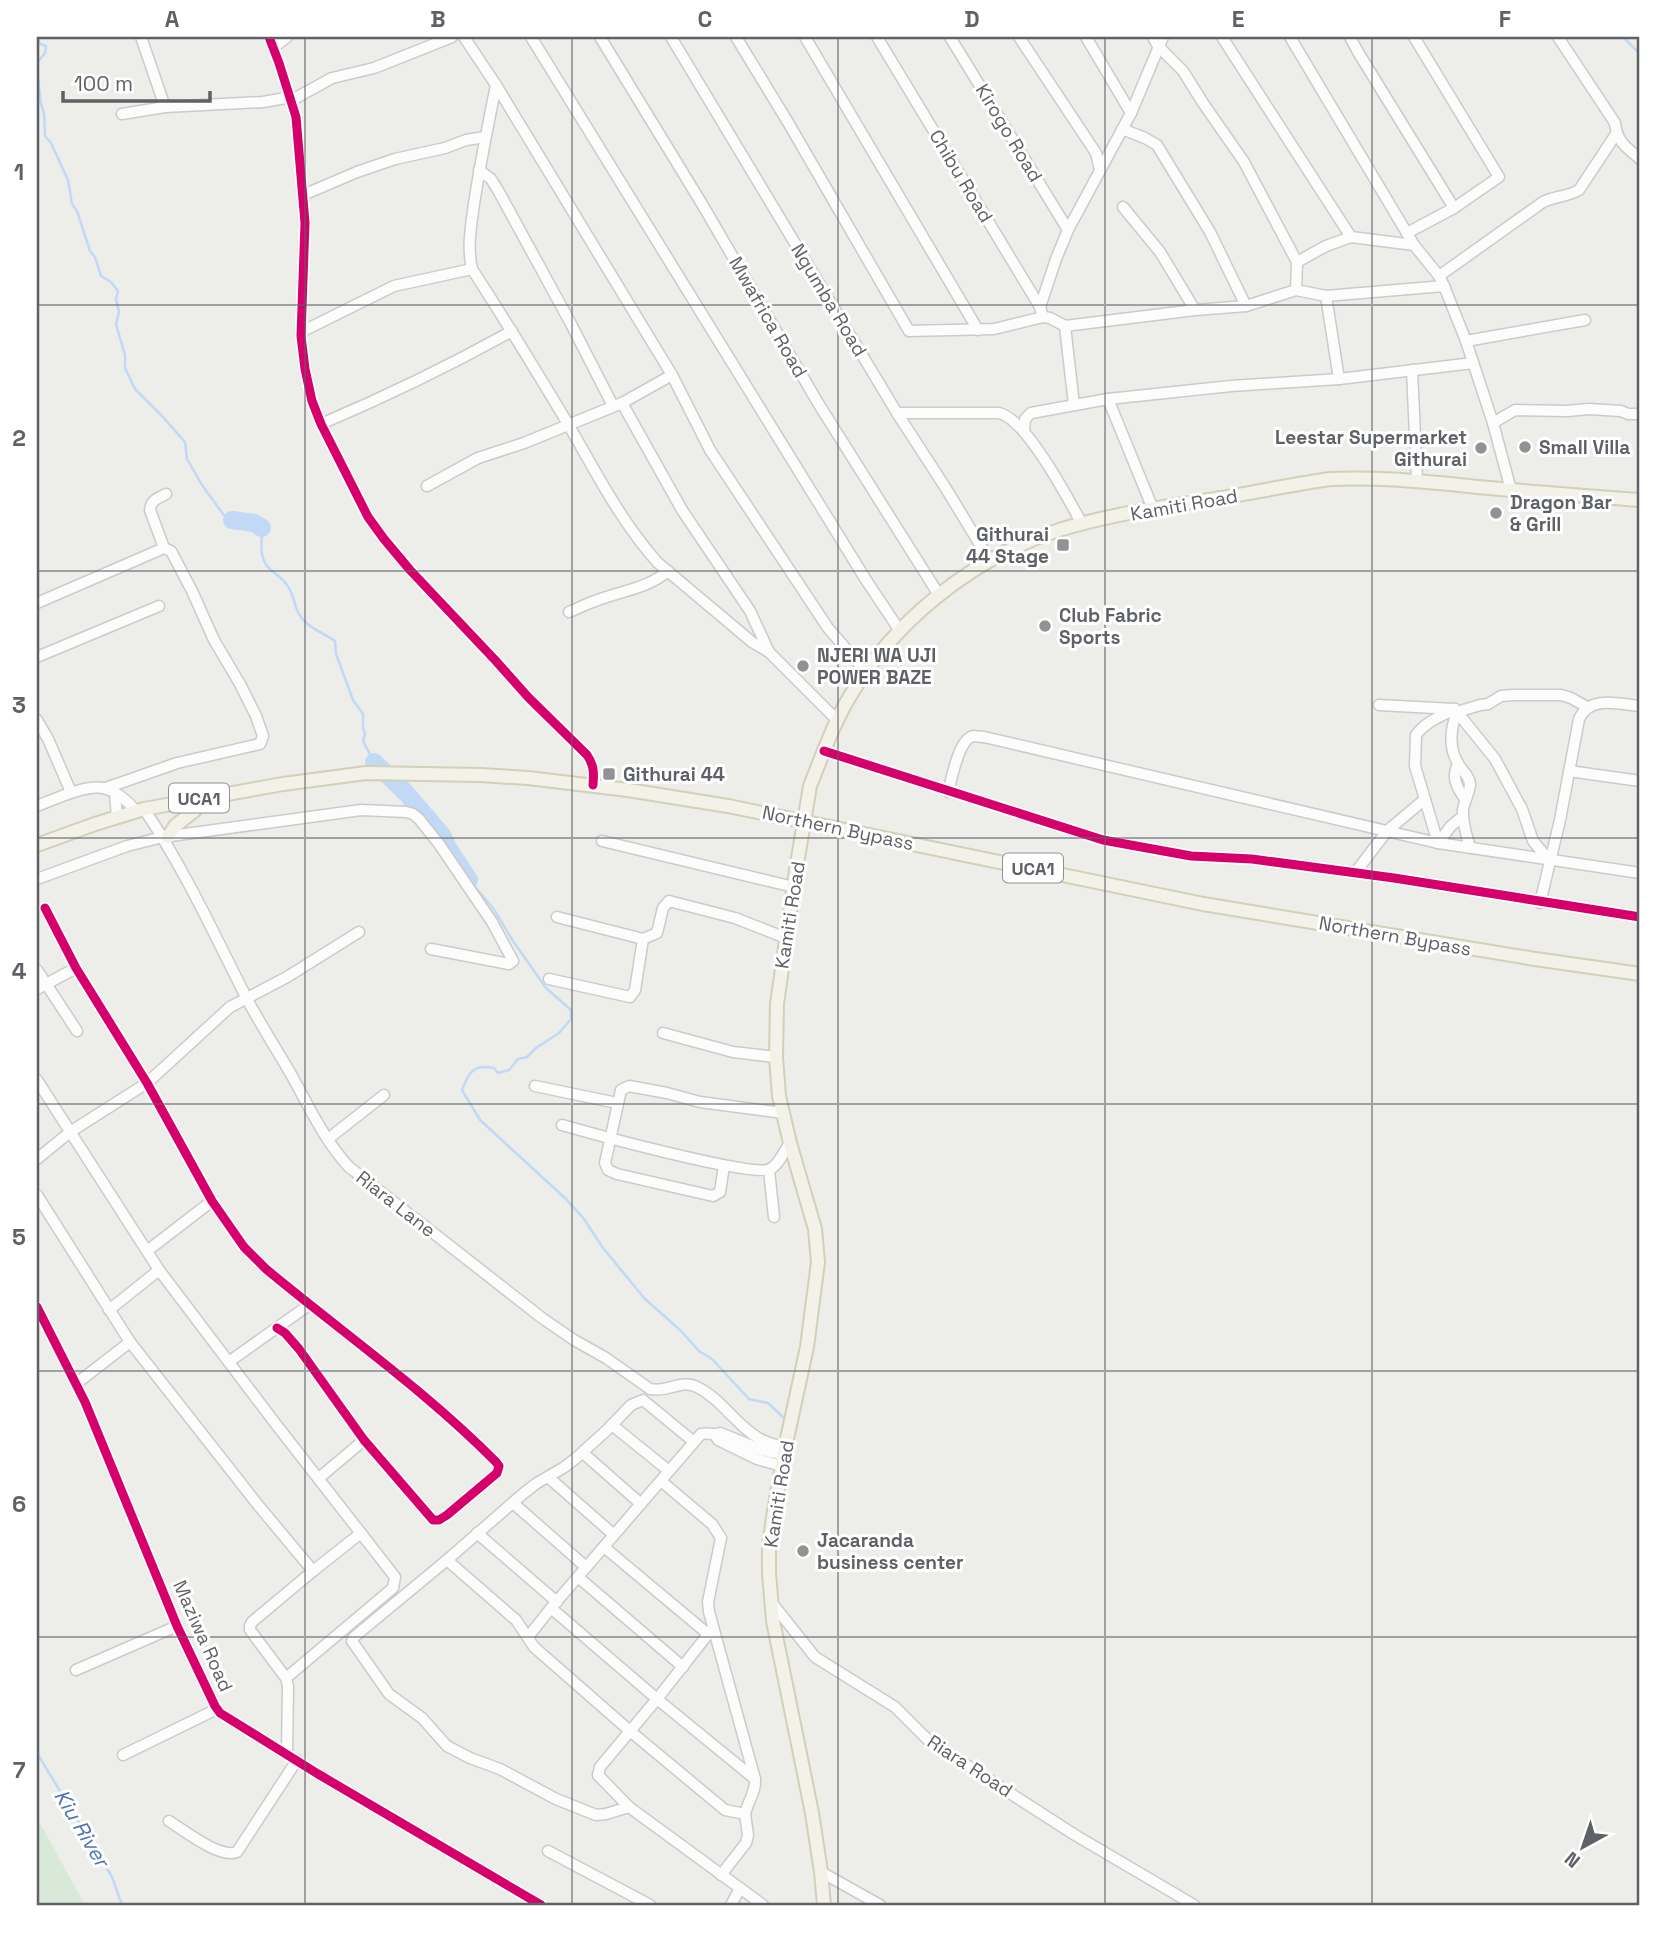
<svg xmlns="http://www.w3.org/2000/svg" width="1677" height="1942" font-family="'Space Grotesk',sans-serif">
	<style>
		.pitch { fill: #d8e9d7 }
		.lines { fill: none; stroke-linecap: round; stroke-linejoin: round }
		.stream { stroke: #c1d9f4; stroke-width: 2.5 }
		.river { stroke: #c1d9f4; stroke-width: 18 }
		.minor-casing { stroke: #cbcbcb; stroke-width: 13 }
		.major-casing { stroke: #d3cfb9; stroke-width: 16 }
		.minor { stroke: #fcfcfc; stroke-width: 10 }
		.major { stroke: #f3f2e9; stroke-width: 12 }
		.major-bridge-casing { stroke: #d3cfb9; stroke-width: 16; stroke-linecap: butt }
		.major-bridge { stroke: #f3f2e9; stroke-width: 12 }
		.cycleway-casing { stroke: #fff; stroke-width: 13 }
		.cycleway { stroke: #d6006c; stroke-width: 9 }
		.grid { fill: none; stroke: #5e6166; stroke-width: 2; stroke-opacity: 0.55 }
		.poi-dot { fill: #909294; stroke: #fff; stroke-width: 2.5 }
		.labels { text-anchor: middle; dominant-baseline: central; stroke-width: 6; stroke-linejoin: round; paint-order: stroke }
		.shield { fill: #fff; stroke: #8e9094; stroke-width: 2 }
		.shield-label { font-size: 18px; font-weight: bold; fill: #5e6166 }
		.street-label { font-size: 19px; fill: #5e6166; stroke: #fff }
		.poi-label { font-size: 19px; font-weight: bold; fill: #5e6166; stroke: #fff; text-anchor: start }
		.water-label { font-size: 21px; font-style: italic; fill: #4e74b3; stroke: #fff }
		.neatline { fill: none; stroke: #5e6166; stroke-width: 2.5 }
		.grid-label { font-size: 23px; text-anchor: middle; font-weight: bold; fill: #5e6166 }
	</style>
	<rect width="100%" height="100%" fill="#edede9"/>
	<!-- pitch -->
	<path class="pitch" d="M37,1818l48,87h-48z"/>
	<g class="lines">
		<!-- stream -->
		<g class="stream">
			<path d="M37,37l3,7 6,2 -1,7 -8,10v7l4,34 3,9 1,23 6,7 17,37 4,24 5,7 13,40 5,6 6,19 10,6 7,9 -2,8 3,13 -3,12 9,31v13l10,21 27,27 23,26 2,17 15,26 21,29 9,6"/>
			<path d="M1623,37l17,17"/>
			<path d="M262,528c0,12 -3,28 5,38 6,7 15,11 20,19 6,8 7,17 10,25 7,17 25,22 38,31l1,13 17,46 10,14v13l2,7 -2,7 11,21"/>
			<path d="M469,880l24,28 20,33 33,47 25,22v9l-12,14 -23,15 -9,9 -9,2 -9,11 -11,3 -4,-5c-21,-4 -25,4 -32,22l18,30 86,79 18,20 19,29 42,51 35,31 19,21 13,8 37,40 19,4 15,14"/>
			<path d="M37,1753l75,124 10,28"/>
		</g>
		<!-- river -->
		<g class="river">
			<path d="M232,520l22,3 8,5"/>
			<path d="M374,762l32,31 36,42 6,13 21,32"/>
		</g>
		<defs>
			<g id="minor">
				<path d="M141,37l24,70"/>
				<path d="M269,37l10,26 17,54 9,106 -4,113 4,33 7,32 9,23 47,93 16,22 26,31 85,90 33,37 59,58c7,10 7,18 6,30"/>
				<path d="M464,37l32,48 176,290 38,75 118,178 38,44"/>
				<path d="M531,37l335,543 34,51"/>
				<path d="M600,37l102,167 116,199 121,192"/>
				<path d="M671,37l226,376 48,74 45,74"/>
				<path d="M736,37l53,87 120,207 85,-2 49,-12 7,1 15,8 9,79"/>
				<path d="M805,37l173,293"/>
				<path d="M877,37l163,270 3,10"/>
				<path d="M950,37l118,193"/>
				<path d="M1019,37l77,116 4,17"/>
				<path d="M1086,37l45,76"/>
				<path d="M1153,37l5,9 25,25 20,32 41,59 53,100 -1,28"/>
				<path d="M1222,37l129,200 63,8"/>
				<path d="M1290,37l124,208 25,31 5,10 22,55 27,82 18,67"/>
				<path d="M1350,37l8,15 96,156"/>
				<path d="M1558,37l57,86c2,19 11,24 25,36"/>
				<path d="M273,48l14,-11"/>
				<path d="M496,85c-8,40 -16,79 -22,119 -3,22 -7,43 -2,65 33,51 65,103 96,155 28,48 53,98 90,139l94,79 17,10 68,68"/>
				<path d="M292,100l40,-22 42,-10 78,-31"/>
				<path d="M122,114l43,-7 98,-5 28,-5"/>
				<path d="M1122,129l23,9 12,7 53,87 36,74"/>
				<path d="M479,170l12,9 8,13 72,132 42,82"/>
				<path d="M303,195l54,-23 38,-13 50,-11 21,-8 19,-3"/>
				<path d="M1123,207l37,45 35,58"/>
				<path d="M1407,233l47,-25 45,-31 -85,-140"/>
				<path d="M1297,262l29,-16 25,-9"/>
				<path d="M1439,276l104,-74c12,-6 24,-5 36,-12l37,-56"/>
				<path d="M1326,296l13,83"/>
				<path d="M1040,307l16,-48 12,-29 63,-117 32,-76"/>
				<path d="M1065,326l130,-16 51,-4 50,-16 30,6 118,-10"/>
				<path d="M301,332l93,-46 78,-17"/>
				<path d="M1466,341l119,-21"/>
				<path d="M1412,370l5,110"/>
				<path d="M1108,399l45,110"/>
				<path d="M622,403l60,107 68,101 19,41"/>
				<path d="M897,413h102c27,6 69,85 83,111"/>
				<path d="M1493,423l22,-13 52,1 22,-2 32,2 7,3h12"/>
				<path d="M321,424c66,-28 128,-58 191,-93"/>
				<path d="M1024,431l1,-12 6,-6 77,-14 123,-13 108,-7 134,-16"/>
				<path d="M427,486l51,-28 46,-15 98,-40 50,-28"/>
				<path d="M164,548l-14,-38c1,-10 8,-12 16,-16"/>
				<path d="M37,603l127,-55 7,3 21,40 22,49 26,44 16,32 7,20 -3,8 -83,19 -71,25"/>
				<path d="M569,612c8,-3 17,-8 26,-11 25,-10 52,-12 73,-30"/>
				<path d="M37,657l122,-51"/>
				<path d="M1379,705l75,4"/>
				<path d="M1457,712l38,47 27,50 11,32 16,19"/>
				<path d="M1457,712c-7,18 -9,36 2,53 4,7 10,10 11,19 0,8 -6,17 -7,26 -1,13 4,26 7,38"/>
				<path d="M37,720l11,19 23,53"/>
				<path d="M824,751l279,89 88,16 61,3 142,19 246,39"/>
				<path d="M1458,764c-7,13 -1,24 7,35"/>
				<path d="M1569,771l71,10"/>
				<path d="M948,792c4,-13 10,-52 25,-56 2,0 9,1 11,1l454,106 202,30"/>
				<path d="M115,794l2,23"/>
				<path d="M37,806c18,-7 47,-21 66,-18 12,2 26,14 33,23"/>
				<path d="M144,809c40,59 70,125 102,188 14,27 31,53 46,79 17,31 33,65 57,91l193,151 32,22 32,18 44,31c16,4 32,-10 47,-2 25,12 39,39 63,52 7,4 17,6 25,9"/>
				<path d="M602,841l192,46"/>
				<path d="M1438,843l-23,-77 1,-31c9,-13 25,-19 39,-26l2,3 23,-7 8,-1 13,-8 12,-1h48l10,3 16,9"/>
				<path d="M1438,843l13,-17 12,-10"/>
				<path d="M1355,873l32,-42 38,-32"/>
				<path d="M37,879l90,-33 36,-9 198,-27 45,2 7,2 6,5 20,25 53,78 21,39 -4,3 -78,-15"/>
				<path d="M1540,903l20,-83 19,-101c11,-24 38,-15 61,-13"/>
				<path d="M45,908l31,60 71,115 65,118 32,46 22,22c77,64 160,122 230,193l3,4 -2,7 -50,42 -8,5h-6l-69,-80 -65,-91 -14,-16 -8,-5"/>
				<path d="M557,917l86,22 14,-6 6,-25 6,-7 66,17 51,20"/>
				<path d="M37,970l40,61"/>
				<path d="M549,979l81,18 5,-7 8,-51"/>
				<path d="M37,989l39,-21"/>
				<path d="M663,1033l70,19 43,5"/>
				<path d="M37,1080l122,190 116,153 120,154 -2,11 -107,90"/>
				<path d="M535,1086l82,17"/>
				<path d="M562,1125c28,8 192,53 208,44 9,-4 14,-18 20,-26"/>
				<path d="M328,1139l56,-44"/>
				<path d="M37,1159l33,-27 77,-49 83,-76 57,-30 72,-45"/>
				<path d="M724,1166l-4,26 -7,4 -96,-22 -9,-4 -3,-7 16,-73 8,-4 38,7 33,9 83,11"/>
				<path d="M769,1170l5,47"/>
				<path d="M37,1195l93,147 128,163 55,66 48,-38"/>
				<path d="M147,1251l65,-50"/>
				<path d="M37,1307l48,95 92,224 38,80 5,7 98,61 223,131"/>
				<path d="M109,1310l50,-40"/>
				<path d="M230,1361l79,-56"/>
				<path d="M77,1383l53,-41"/>
				<path d="M612,1425l57,46"/>
				<path d="M715,1435l3,5 39,19 25,7"/>
				<path d="M583,1453l58,51"/>
				<path d="M548,1477l66,58"/>
				<path d="M319,1478l45,-38"/>
				<path d="M513,1503l73,64"/>
				<path d="M477,1533l80,69"/>
				<path d="M604,1547l104,87"/>
				<path d="M447,1560l69,60 18,27 96,84 95,79 20,4c3,-13 11,-22 10,-35l-46,-167 -1,-10 13,-64 -9,-14 -51,-43"/>
				<path d="M578,1577l105,90"/>
				<path d="M772,1603l43,54 80,50 34,34 146,94 119,70"/>
				<path d="M551,1608l106,91 98,80"/>
				<path d="M713,1628l-56,71 -57,68 -2,8 31,32 134,98"/>
				<path d="M528,1637l23,-29 150,-174c7,-2 12,2 19,-1l42,17 22,5"/>
				<path d="M76,1670l101,-44"/>
				<path d="M287,1753l1,-67 -2,-8 -36,-48v-4l2,-4 61,-51"/>
				<path d="M123,1755l94,-46"/>
				<path d="M629,1807l-23,7 -10,1 -40,-16 -56,-30 -30,-11 -23,-12 -25,-28 -33,-24 -37,-53 2,-4 93,-77 77,-67 13,-10 26,-15 12,-9 32,-29 24,-25 12,-5 51,42"/>
				<path d="M169,1821c16,10 51,38 68,31l60,-92"/>
				<path d="M548,1851l102,54"/>
				<path d="M821,1872l59,33"/>
				<path d="M721,1875l25,-32 2,-8 -3,-21"/>
				<path d="M731,1905l9,-17"/>
			</g>
			<g id="major">
				<path d="M810,786c11,-27 21,-57 36,-83 45,-80 125,-145 213,-173 52,-16 108,-24 162,-32 36,-6 73,-14 109,-19 62,-3 121,6 182,11 43,4 86,7 128,10"/>
				<path d="M168,837l7,-11 19,-15 13,-14"/>
				<path d="M37,845l58,-21 49,-15 139,-25 83,-11 114,2 48,3 100,12 100,16 475,98 332,55 105,15"/>
				<path d="M796,870l-19,134 -1,53 3,39 11,47 25,86 3,33 -11,85 -22,101 -12,69 -4,29v27l4,48 39,192 9,59 3,33"/>
			</g>
		</defs>
		<!-- minor casing -->
		<use href="#minor" class="minor-casing"/>
		<!-- major casing -->
		<use href="#major" class="major-casing"/>
		<!-- minor -->
		<use href="#minor" class="minor"/>
		<!-- major -->
		<use href="#major" class="major"/>
		<defs>
			<path id="major-bridge" d="M796,870l14,-84"/>
		</defs>
		<!-- major-bridge casing -->
		<use href="#major-bridge" class="major-bridge-casing"/>
		<!-- major-bridge -->
		<use href="#major-bridge" class="major-bridge"/>
		<defs>
			<g id="cycleway">
				<path d="M269,37l10,26 17,54 9,106 -4,113 4,33 7,32 9,23 47,93 16,22 26,31 85,90 33,37 59,58c7,10 7,18 6,30"/>
				<path d="M824,751l279,89 88,16 61,3 142,19 246,39"/>
				<path d="M45,908l31,60 71,115 65,118 32,46 22,22c77,64 160,122 230,193l3,4 -2,7 -50,42 -8,5h-6l-69,-80 -65,-91 -14,-16 -8,-5"/>
				<path d="M37,1307l48,95 92,224 38,80 5,7 98,61 223,131"/>
			</g>
		</defs>
		<!-- cycleway casing -->
		<use href="#cycleway" class="cycleway-casing"/>
		<!-- cycleway -->
		<use href="#cycleway" class="cycleway"/>
	</g>
	<!-- grid -->
	<path class="grid" d="M305,37v1868M572,37v1868M838,37v1868M1105,37v1868M1372,37v1868M37,305h1603M37,571h1603M37,838h1603M37,1104h1603M37,1371h1603M37,1637h1603"/>
	<!-- markers -->
	<g class="poi-dot">
		<circle cx="1525" cy="447" r="7"/>
		<circle cx="1481" cy="448" r="7"/>
		<circle cx="1496" cy="513" r="7"/>
		<rect x="1056" y="538" width="14" height="14" rx="3.5"/>
		<circle cx="1045" cy="626" r="7"/>
		<circle cx="803" cy="666" r="7"/>
		<rect x="602" y="767" width="14" height="14" rx="3.5"/>
		<circle cx="803" cy="1551" r="7"/>
	</g>
	<g class="labels">
		<!-- shield labels -->
		<g class="shield">
			<rect x="169" y="783.5" width="60" height="29" rx="5"/>
			<rect x="1003" y="853.5" width="60" height="29" rx="5"/>
		</g>
		<g class="shield-label">
			<text x="199" y="798">UCA1</text>
			<text x="1033" y="868">UCA1</text>
		</g>
		<!-- street labels -->
		<g class="street-label">
			<text transform="translate(1009 133) rotate(59)">Kirogo Road</text>
			<text transform="translate(961 176) rotate(59)">Chibu Road</text>
			<text transform="translate(829 300) rotate(59)">Ngumba Road</text>
			<text transform="translate(768 317) rotate(60)">Mwafrica Road</text>
			<text transform="translate(1184 505) rotate(-10)">Kamiti Road</text>
			<text transform="translate(838 828) rotate(12)">Northern Bypass</text>
			<text transform="translate(790 915) rotate(-81)">Kamiti Road</text>
			<text transform="translate(1395 936) rotate(10)">Northern Bypass</text>
			<text transform="translate(396 1204) rotate(38)">Riara Lane</text>
			<text transform="translate(779 1494) rotate(-81)">Kamiti Road</text>
			<text transform="translate(203 1636) rotate(66)">Maziwa Road</text>
			<text transform="translate(970 1766) rotate(33)">Riara Road</text>
		</g>
		<!-- poi labels -->
		<g class="poi-label">
			<text x="1467" y="437" text-anchor="end">Leestar Supermarket<tspan x="1467" dy="22">Githurai</tspan></text>
			<text x="1539" y="447">Small Villa</text>
			<text x="1510" y="502">Dragon Bar<tspan x="1510" dy="22">&amp; Grill</tspan></text>
			<text x="1049" y="534" text-anchor="end">Githurai<tspan x="1049" dy="22">44 Stage</tspan></text>
			<text x="1059" y="615">Club Fabric<tspan x="1059" dy="22">Sports</tspan></text>
			<text x="817" y="655">NJERI WA UJI<tspan x="817" dy="22">POWER BAZE</tspan></text>
			<text x="623" y="774">Githurai 44</text>
			<text x="817" y="1540">Jacaranda<tspan x="817" dy="22">business center</tspan></text>
		</g>
		<!-- water labels -->
		<g class="water-label">
			<text transform="translate(82 1828) rotate(59)">Kiu River</text>
		</g>
	</g>
	<!-- border -->
	<rect width="1677" height="1942" fill="none" stroke="#ffffff" stroke-width="77"/>
	<!-- north arrow -->
	<g transform="translate(1583 1847) rotate(220)" stroke="#ffffff" stroke-width="5" paint-order="stroke">
	<path d="M0-5L12 26L0 18L-12 26Z" fill="#5e6166"/>
	<text y="-10" font-size="19" font-weight="bold" text-anchor="middle" fill="#5e6166">N</text>
	</g>
	<!-- scale -->
	<path d="M63 91v10h147v-10" fill="none" stroke="#5e6166" stroke-width="3.5"/>
	<text x="74" y="91" font-size="21" fill="#5e6166" stroke="#ffffff" stroke-width="5" paint-order="stroke">100 m</text>
	<rect x="38" y="38" width="1600" height="1866" class="neatline"/>
	<g class="grid-label">
		<text x="172" y="27">A</text>
		<text x="438" y="27">B</text>
		<text x="705" y="27">C</text>
		<text x="972" y="27">D</text>
		<text x="1238" y="27">E</text>
		<text x="1505" y="27">F</text>
		<text x="19" y="180">1</text>
		<text x="19" y="446">2</text>
		<text x="19" y="713">3</text>
		<text x="19" y="979">4</text>
		<text x="19" y="1245">5</text>
		<text x="19" y="1512">6</text>
		<text x="19" y="1778">7</text>
	</g>
</svg>
